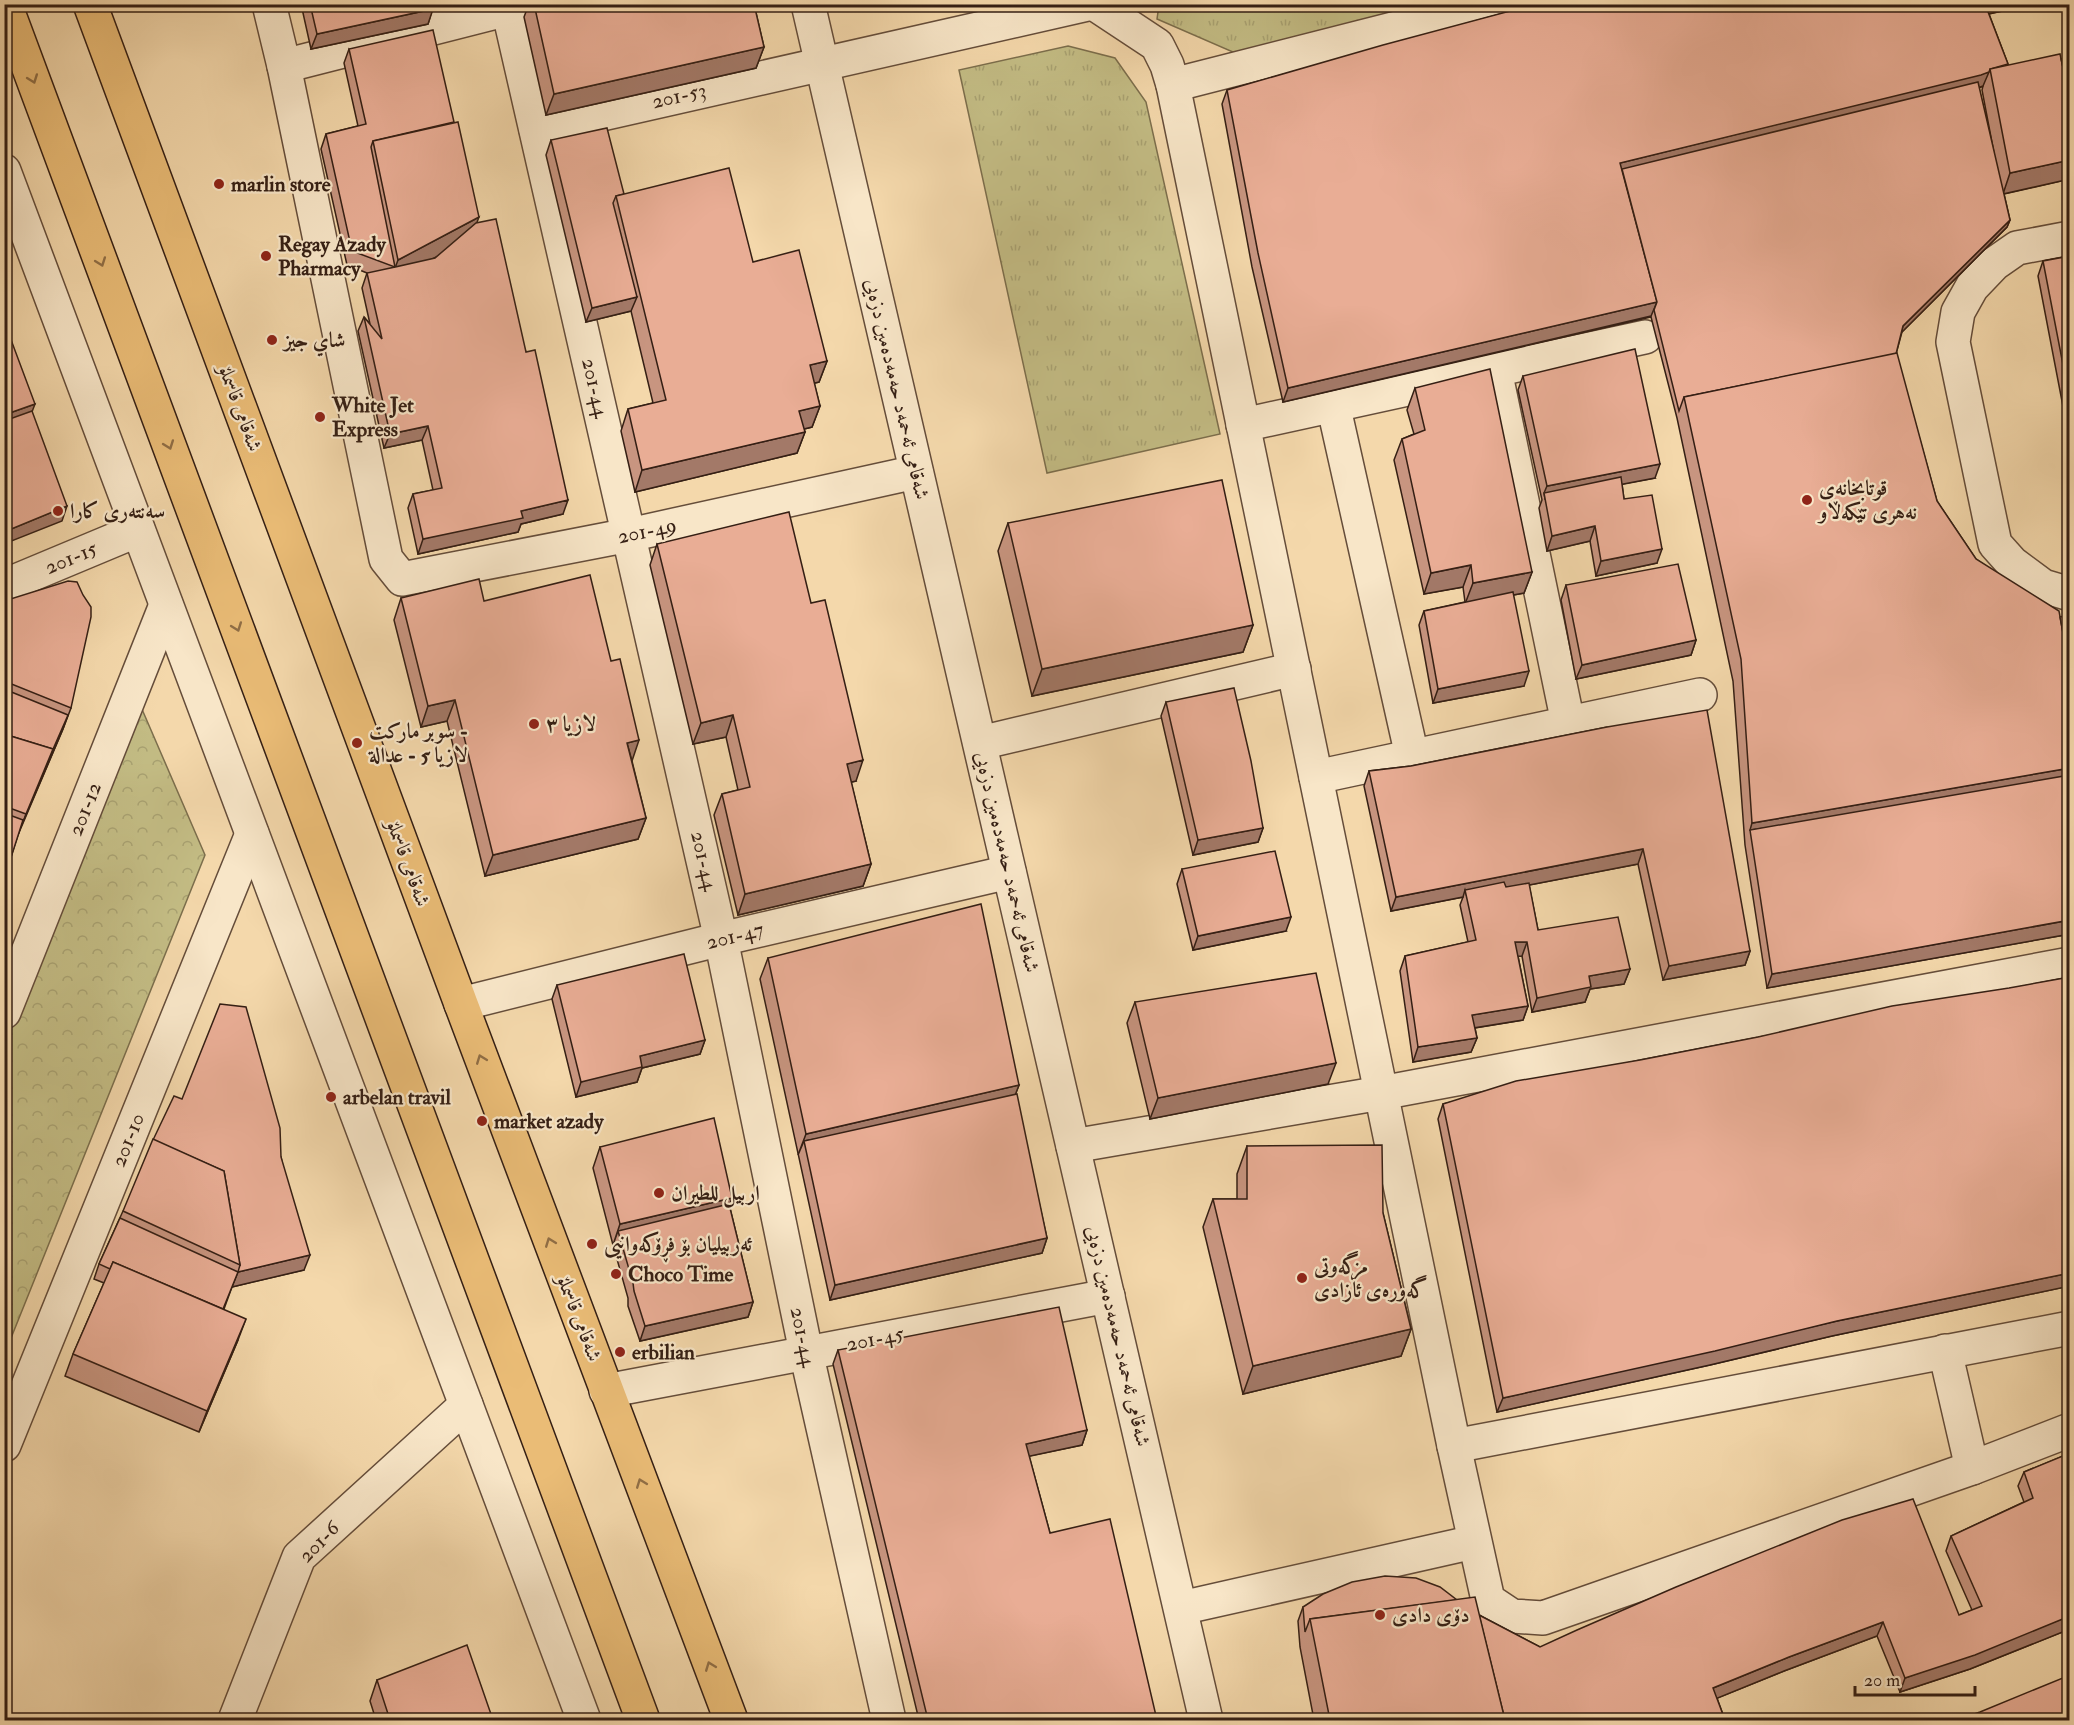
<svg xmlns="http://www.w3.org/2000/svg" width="2074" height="1725" font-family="'IM FELL Double Pica',Amiri,serif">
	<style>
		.grass { fill: url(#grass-tufts); stroke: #7c6e4c; stroke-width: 1.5 }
		.forest { fill: url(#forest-crowns); stroke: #7c6e4c; stroke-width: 1.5 }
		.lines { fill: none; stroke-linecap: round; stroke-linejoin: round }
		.minor-casing { stroke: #654d3a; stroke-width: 36 }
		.major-casing { stroke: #351f14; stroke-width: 36 }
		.minor { stroke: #f8e6c8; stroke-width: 33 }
		.major { stroke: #eabc76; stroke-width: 33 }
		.wall { fill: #c89580; stroke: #351f14; stroke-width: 1.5; fill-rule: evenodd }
		.shaded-wall { fill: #a37968; stroke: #351f14; stroke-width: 1.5 }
		.building { fill: #e9ad95; stroke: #351f14; stroke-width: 1.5 }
		.oneway { stroke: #906e45 }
		.poi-dot { fill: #8f2418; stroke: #f8e6c8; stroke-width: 2 }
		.labels { text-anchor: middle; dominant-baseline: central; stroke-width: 4.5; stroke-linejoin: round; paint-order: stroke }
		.street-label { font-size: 21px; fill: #351f14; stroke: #f8e6c8 }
		.poi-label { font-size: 21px; font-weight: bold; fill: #351f14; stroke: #f8e6c8; text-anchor: start }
	</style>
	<defs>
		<pattern id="grass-tufts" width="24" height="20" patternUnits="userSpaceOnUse" patternTransform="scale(1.5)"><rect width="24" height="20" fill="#c3bc84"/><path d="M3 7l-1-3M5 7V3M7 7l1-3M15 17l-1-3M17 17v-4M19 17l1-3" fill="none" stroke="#a8a171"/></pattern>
		<pattern id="forest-crowns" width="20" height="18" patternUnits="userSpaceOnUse" patternTransform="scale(1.5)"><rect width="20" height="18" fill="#c3bc84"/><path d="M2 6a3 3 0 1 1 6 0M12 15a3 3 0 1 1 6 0" fill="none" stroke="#a8a171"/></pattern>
	</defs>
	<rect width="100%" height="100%" fill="#f4d8ab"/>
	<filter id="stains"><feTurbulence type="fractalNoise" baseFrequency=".00333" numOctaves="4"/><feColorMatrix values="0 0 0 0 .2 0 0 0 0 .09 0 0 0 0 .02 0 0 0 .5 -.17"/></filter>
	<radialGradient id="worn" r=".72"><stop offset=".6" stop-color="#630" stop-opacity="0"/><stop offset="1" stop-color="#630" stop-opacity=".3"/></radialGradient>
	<!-- grass -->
	<g class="grass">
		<path d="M1159,5h272l-189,51 -85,-37z"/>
		<path d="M1068,46l47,12 31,44 74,332 -173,39 -88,-403z"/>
	</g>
	<!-- forest -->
	<path class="forest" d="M138,700l67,155 -200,498v-309z"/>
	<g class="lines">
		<defs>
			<g id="minor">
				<path d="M269,4l15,62 102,493 16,20 227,-44 287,-63"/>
				<path d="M507,4l214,935 85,413 83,368"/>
				<path d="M808,4l398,1716"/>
				<path d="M1095,4l62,41 10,20 6,20 281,1361 34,154 24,16 31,2 429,-150 98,-38"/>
				<path d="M284,66l224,-57"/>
				<path d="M1173,85l318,-81"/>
				<path d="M536,129l552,-125"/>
				<path d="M4,171l580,1549"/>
				<path d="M2070,238l-53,10 -23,16 -22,23 -14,25 -5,30 42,202 17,19 31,23 27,8"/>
				<path d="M1495,370l73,353"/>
				<path d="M1333,404l79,352"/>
				<path d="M1243,425l402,-88"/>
				<path d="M4,586l134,-56"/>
				<path d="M980,743l314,-74"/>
				<path d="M1316,777l384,-82"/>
				<path d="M461,1004l260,-65 288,-67"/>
				<path d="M4,1012l162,-407"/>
				<path d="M1073,1146l308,-53 689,-129"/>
				<path d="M1945,1351l27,117"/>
				<path d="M606,1391l502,-95"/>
				<path d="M4,1445l248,-611"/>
				<path d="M1454,1446l616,-118"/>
				<path d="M1181,1608l293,-66"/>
				<path d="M235,1720l64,-163 167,-152"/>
			</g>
			<g id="major">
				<path d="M5,4l638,1716"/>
				<path d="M90,4l371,1000 270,716"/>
			</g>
		</defs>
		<!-- minor casing -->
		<use href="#minor" class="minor-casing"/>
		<!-- major casing -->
		<use href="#major" class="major-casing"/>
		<!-- minor -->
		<use href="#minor" class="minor"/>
		<!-- major -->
		<use href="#major" class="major"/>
	</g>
	<!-- wall -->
	<g class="wall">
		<path d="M301,4h133l-6,20 -117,25z"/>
		<path d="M529,4h225l10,43 -8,21 -210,47 -22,-98z"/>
		<path d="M1536,4h498l-45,10 19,50 62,115 -66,15 6,26 -3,7 -105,105 -6,22 41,147 39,58 84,58 10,-2v319l-303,54 -22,-143 -12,-164 -56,-263 -26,-101 -368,85 -31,-135 -30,-163 5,-14zM1983,86l-1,4 12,63 -15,-65z"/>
		<path d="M349,49l127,174 50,129 37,162 -42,10 -3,8 -100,22 -10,-46 5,-14 20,-4 -11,-50 -38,8 -26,-117 6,-14 6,7 -8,-36 5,-15 -20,-8 -26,-116 5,-15 32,-8 -14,-63z"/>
		<path d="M551,140l73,54 129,68 74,99 -8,21 -5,1 6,23 -8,21 -8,2 1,3 -8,21 -162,39 -14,-61 7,-22 25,-6 -22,-92 -45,11 -40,-167z"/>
		<path d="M2070,256v187l-32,-167 5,-15z"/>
		<path d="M1523,376l132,102 -33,6 2,15 33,64 -61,13 -6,-35 -43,10 -8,-43 3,-8 -24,-110z"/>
		<path d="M1415,388l117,184 -8,21 -11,2 11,91 -91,17 -14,-78 5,-14 41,-9 -2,-15 -39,7 -30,-134 8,-21 12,-5 -7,-24z"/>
		<path d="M1008,523l245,102 -10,27 -211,44 -34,-145z"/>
		<path d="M657,544l199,237 -5,1 20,82 -8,22 -125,29 -24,-100 8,-21 16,-4 -12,-53 -33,7 -43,-179z"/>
		<path d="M1566,585l130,55 -5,15 -115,24 -15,-79z"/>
		<path d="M401,598l83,3 127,60 21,100 14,57 -8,21 -153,37 -38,-155 -26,6 -27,-107z"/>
		<path d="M4,601l67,107 -8,21 -43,100 -16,49z"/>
		<path d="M1166,702l97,126 -5,14 -65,13 -32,-139z"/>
		<path d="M1607,727l143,224 -5,14 -82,15 -25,-116 -109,21 9,45 92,39 -6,15 -34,5 -5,13 -53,10 -10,-56h-4l10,50 -5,14 -48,8 2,10 -6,14 -58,10 -13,-91 5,-15 63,-14 -8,-37 3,-8 -72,14 -27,-125 5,-15 42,-5z"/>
		<path d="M1182,869l104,62 -93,19 -16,-66z"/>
		<path d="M768,958l251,127 -4,10 32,143 -5,15 -212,47 -70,-321z"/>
		<path d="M2070,977v309l-238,50 -122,29 -213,47 -59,-293 5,-15 197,-44z"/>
		<path d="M557,985l148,55 -5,14 -58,14 -5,14 -61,15 -24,-98z"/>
		<path d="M1135,1002l193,82 -178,35 -23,-96z"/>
		<path d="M1247,1146l136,67 28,116 -10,27 -158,38 -40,-167 10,-28h24v-25z"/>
		<path d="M600,1147l129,57 24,98 -5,15 -108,24 -12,-35v-8l-15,-53 -20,-77z"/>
		<path d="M281,1157l23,113 -72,17 -8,22 14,31 -39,92 -134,-56 8,-22 31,-71 -10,-4 5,-15 24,-53z"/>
		<path d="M838,1350l249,80 -5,15 -53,11 21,77 107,187h-238l-86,-356z"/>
		<path d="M2070,1453v176l-100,40 -70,23 -23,-56 -93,35 -67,27 8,22h-411l-14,-73 -2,-26 5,-14 154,-7 22,15 61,32 419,-32 13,-5 -26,-59 5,-15 73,-34 -6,-16 6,-14z"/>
		<path d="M377,1680l116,40h-117l-6,-19z"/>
	</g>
	<!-- shaded-wall -->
	<g class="shaded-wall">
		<path d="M907,4h17l-19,5z"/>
		<path d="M1983,4h51l-55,12z"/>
		<path d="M433,9l-5,15 -117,25 6,-15z"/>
		<path d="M764,47l-8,21 -210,47 8,-21z"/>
		<path d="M1989,72l-6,14 -8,3 -356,87 1,-13z"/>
		<path d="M2070,160v19l-67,15 7,-21z"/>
		<path d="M479,217l-8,21 -81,44 8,-22z"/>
		<path d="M2010,220l-3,7 -106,106 2,-7z"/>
		<path d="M637,297l-6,14 -45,11 6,-14z"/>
		<path d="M1657,302l-6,14 -368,86 5,-14z"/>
		<path d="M827,361l-8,21 -16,4 7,-21z"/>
		<path d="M35,404l-8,21 -23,9v-19z"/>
		<path d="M820,406l-8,21 -20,5 7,-21z"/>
		<path d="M428,426l-6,14 -38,8 6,-14z"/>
		<path d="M805,432l-8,21 -162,39 7,-22z"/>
		<path d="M1660,464l-5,14 -110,21 -1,-6 3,-7z"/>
		<path d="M568,500l-5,14 -42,10 -3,8 -100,22 5,-15 98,-28z"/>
		<path d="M67,506l-5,15 -58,23v-12z"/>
		<path d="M1595,526l-5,15 -43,10 5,-15z"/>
		<path d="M1662,549l-5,14 -61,13 5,-15z"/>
		<path d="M1471,565l-8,22 -39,7 7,-21z"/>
		<path d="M1532,572l-8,21 -59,11 8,-21z"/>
		<path d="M1253,625l-10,27 -211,44 10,-27z"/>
		<path d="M1696,640l-5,15 -115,24 6,-14z"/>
		<path d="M1529,671l-5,15 -91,17 5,-14z"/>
		<path d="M455,700l-8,21 -26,6 7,-21z"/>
		<path d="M68,715l-5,14 -45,106 8,-21z"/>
		<path d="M733,715l-7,22 -33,7 8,-21z"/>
		<path d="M639,740l-7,21 -5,-18z"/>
		<path d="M863,760l-7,21 -17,4 8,-21z"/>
		<path d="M2070,768v20l-320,42 2,-7z"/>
		<path d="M646,818l-8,21 -153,37 8,-21z"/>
		<path d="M1263,828l-5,14 -65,13 5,-15z"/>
		<path d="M1643,849l-5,15 -171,33 -2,-7 -2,7 -72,14 5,-14z"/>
		<path d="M871,864l-8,22 -125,29 7,-21z"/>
		<path d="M1291,917l-5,14 -93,19 5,-14z"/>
		<path d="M2070,920v14l-303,54 5,-14z"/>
		<path d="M1515,942h12l-5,14 -12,1z"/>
		<path d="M1750,951l-5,14 -82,15 6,-14z"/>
		<path d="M1630,969l-6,15 -34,5 -5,13 -53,10 5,-14 52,-22z"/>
		<path d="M1528,1006l-5,14 -56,9 5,-14z"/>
		<path d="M1477,1038l-6,14 -58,10 5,-15z"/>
		<path d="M705,1040l-5,14 -58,14 -5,14 -61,15 5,-15 59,-26z"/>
		<path d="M1336,1063l-8,21 -178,35 8,-21z"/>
		<path d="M1019,1085l-8,21 -207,35 -6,14 8,-21z"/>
		<path d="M732,1198l-8,21 -106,12 -5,14 7,-21z"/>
		<path d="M1047,1238l-5,15 -212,47 5,-15z"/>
		<path d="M310,1255l-6,15 -72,17 6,-15z"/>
		<path d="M2070,1273v13l-238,50 -122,29 -213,47 6,-14 334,-77z"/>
		<path d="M753,1302l-5,15 -108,24 5,-15z"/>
		<path d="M246,1319l-8,21 -39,92 8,-21z"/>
		<path d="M1411,1329l-10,27 -158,38 10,-28z"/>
		<path d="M1087,1430l-5,15 -61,13 5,-14z"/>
		<path d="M2070,1616v13l-100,40 -70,23 5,-14z"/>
		<path d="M1883,1622l-6,14 -93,35 -76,31 5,-14 76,-31z"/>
	</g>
	<!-- building -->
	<g class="building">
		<path d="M310,4h124l-1,5 -116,25z"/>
		<path d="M534,4h220l10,43 -210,47z"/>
		<path d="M1536,4h449l23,60 -18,5 -1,3 -8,3 -361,88 37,139 -369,86 -30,-135 -31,-163 156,-45z"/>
		<path d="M433,30l21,92 -81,19 -2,6 24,120 40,-9 41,-35 20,-4 30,133 9,-2 33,150 -47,11 2,7 -100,21 -10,-45 29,-6 -14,-62 -38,8 -26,-117 18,22 -15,-66 28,-6 -43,-16 -26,-117 40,-10 -17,-75z"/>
		<path d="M2060,54l10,45v61l-60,13 -20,-104z"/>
		<path d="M2070,58v41l-9,-40z"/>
		<path d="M1978,82l32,138 -107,106 -7,28 -212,43 -5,14 -25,-101 3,-8 -35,-133z"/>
		<path d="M458,122l21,95 -81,43 -25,-119z"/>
		<path d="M607,128l17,66 -8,2 -3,7 24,94 -45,11 -41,-168z"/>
		<path d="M729,168l24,94 46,-12 28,111 -17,4 10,41 -21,5 6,21 -163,38 -14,-61 38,-9 -50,-204z"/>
		<path d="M2070,256v145l-27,-140z"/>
		<path d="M4,321l31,83 -31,11z"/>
		<path d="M1635,349l25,115 -113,22 -24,-110z"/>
		<path d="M1897,353l40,148 39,58 83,52 11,60v97l-318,55 -11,-164 -57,-262z"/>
		<path d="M1490,369l42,203 -59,11 -2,-18 -40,8 -29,-134 23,-9 -10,-42z"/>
		<path d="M32,411l35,95 -63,26v-111z"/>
		<path d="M1621,477l3,22 28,-4 10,54 -61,12 -6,-35 -43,10 -8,-43z"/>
		<path d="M1222,480l31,145 -211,44 -34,-146z"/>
		<path d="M789,512l22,91 14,-3 38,160 -16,4 24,100 -126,30 -23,-100 28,-7 -17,-72 -32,8 -44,-179z"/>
		<path d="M1678,564l18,76 -114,25 -16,-80z"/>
		<path d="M590,575l21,86 9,-2 19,81 -12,3 19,75 -153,37 -38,-155 -27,6 -27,-108 78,-19 5,22z"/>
		<path d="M68,581l9,1 6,13 8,12v10l-20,91 -67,-27v-80z"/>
		<path d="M1513,592l16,79 -91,18 -14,-78z"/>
		<path d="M2070,615v56l-10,-54z"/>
		<path d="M1234,688l17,73 12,67 -65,12 -32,-138z"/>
		<path d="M4,689l64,26 -18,41 3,-7 -49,-15z"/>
		<path d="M1707,710l43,241 -81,15 -26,-117 -247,48 -27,-126 42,-5 196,-39z"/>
		<path d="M4,734l49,15 -27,65 -22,-8z"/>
		<path d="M2070,775v145l-298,54 -22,-144z"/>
		<path d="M4,813l19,7 -15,47 -4,-2z"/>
		<path d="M1275,851l16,66 -93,19 -16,-67z"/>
		<path d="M4,865l5,2 -5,10z"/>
		<path d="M1504,882l2,5 23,-4 9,47 80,-13 12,52 -41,7 2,11 -54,11 -10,-56h-12l13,64 -56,9 5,23 -59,9 -13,-91 71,-16 -11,-50z"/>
		<path d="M981,904l38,181 -213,49 -38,-176z"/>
		<path d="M684,954l21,86 -65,16 2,11 -61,15 -24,-97z"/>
		<path d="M1316,973l20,90 -178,35 -23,-96z"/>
		<path d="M2070,977v296l-233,48 -122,30 -212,47 -60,-294 73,-23 124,-21 118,-23 134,-31 117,-18z"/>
		<path d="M220,1004l26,3 34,121 1,29 29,98 -72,17 2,-7 -16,-94 -71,-31 21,-44 8,3z"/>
		<path d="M1017,1094l30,144 -212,47 -31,-144z"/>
		<path d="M714,1118l18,80 -112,26 -20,-77z"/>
		<path d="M153,1139l71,32 16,94 -117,-54z"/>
		<path d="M1382,1145l1,68 28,116 -158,37 -40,-167h34v-53z"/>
		<path d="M729,1204l24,98 -108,24 -11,-35 -1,-8 -15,-52z"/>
		<path d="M120,1218l118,54 -15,37 -110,-47 -3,7 -11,-5z"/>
		<path d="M113,1262l133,57 -39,92 -134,-57z"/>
		<path d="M1059,1307l28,123 -61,14 24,89 60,-14 47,201h-229l-90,-370z"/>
		<path d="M2070,1453v163l-95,39 -70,23 -22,-56 -94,35 -76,31 12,32h-220l-26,-105 61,32 37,-17 99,-43 166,-67 71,-21 46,116 23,-9 -31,-70 82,-38 -9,-26z"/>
		<path d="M1385,1576l31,2 24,9 17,13 -147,19 -5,13 -2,-25 20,-13 29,-12z"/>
		<path d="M1475,1597l30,123h-175l-20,-101z"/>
		<path d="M467,1645l26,75h-103l-13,-40z"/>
		<path d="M2070,1675v45h-113l23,-8z"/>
	</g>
	<!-- one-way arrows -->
	<defs><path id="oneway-chevron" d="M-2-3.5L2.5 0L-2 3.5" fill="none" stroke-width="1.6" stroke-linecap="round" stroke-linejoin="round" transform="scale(1.5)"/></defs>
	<g class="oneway">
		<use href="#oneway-chevron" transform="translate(33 79) rotate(70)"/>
		<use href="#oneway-chevron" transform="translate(101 262) rotate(70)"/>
		<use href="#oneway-chevron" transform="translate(169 445) rotate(70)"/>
		<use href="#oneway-chevron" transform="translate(237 627) rotate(70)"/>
		<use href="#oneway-chevron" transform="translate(481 1059) rotate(-111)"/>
		<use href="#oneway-chevron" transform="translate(550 1242) rotate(-111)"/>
		<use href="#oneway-chevron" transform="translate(641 1483) rotate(-111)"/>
		<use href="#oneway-chevron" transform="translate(710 1666) rotate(-111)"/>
	</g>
	<!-- markers -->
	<g class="poi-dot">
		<circle cx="219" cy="184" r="6"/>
		<circle cx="266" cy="256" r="6"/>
		<circle cx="272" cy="340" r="6"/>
		<circle cx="320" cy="417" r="6"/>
		<circle cx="1807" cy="500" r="6"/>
		<circle cx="58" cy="511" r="6"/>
		<circle cx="534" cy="724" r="6"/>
		<circle cx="357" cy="743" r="6"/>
		<circle cx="331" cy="1097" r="6"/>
		<circle cx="482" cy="1121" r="6"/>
		<circle cx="659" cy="1193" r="6"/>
		<circle cx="592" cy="1244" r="6"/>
		<circle cx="616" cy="1274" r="6"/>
		<circle cx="1302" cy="1278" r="6"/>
		<circle cx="620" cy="1352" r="6"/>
		<circle cx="1380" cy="1615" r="6"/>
	</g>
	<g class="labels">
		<!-- street labels -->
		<g class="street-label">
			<text transform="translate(679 96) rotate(-13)">201-53</text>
			<text transform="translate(595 388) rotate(77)">201-44</text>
			<text transform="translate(897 389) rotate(77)">شەقامی ئەحمەد حەمەدەمین دزەیی</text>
			<text transform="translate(240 408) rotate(70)">شەقامی قاسملۆ</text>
			<text transform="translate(647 531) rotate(-12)">201-49</text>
			<text transform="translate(71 558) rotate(-23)">201-15</text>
			<text transform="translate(85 809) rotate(-68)">201-12</text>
			<text transform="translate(704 861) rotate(77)">201-44</text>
			<text transform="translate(1007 862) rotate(77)">شەقامی ئەحمەد حەمەدەمین دزەیی</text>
			<text transform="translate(408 863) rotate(70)">شەقامی قاسملۆ</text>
			<text transform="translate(735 936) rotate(-14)">201-47</text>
			<text transform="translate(128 1140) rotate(-68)">201-10</text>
			<text transform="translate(579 1318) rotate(69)">شەقامی قاسملۆ</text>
			<text transform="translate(1118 1336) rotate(77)">شەقامی ئەحمەد حەمەدەمین دزەیی</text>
			<text transform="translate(803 1337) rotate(78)">201-44</text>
			<text transform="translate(875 1339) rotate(-11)">201-45</text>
			<text transform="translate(319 1542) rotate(-46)">201-6</text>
		</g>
		<!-- poi labels -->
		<g class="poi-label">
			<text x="231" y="184">marlin store</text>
			<text x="278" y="244">Regay Azady<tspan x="278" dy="24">Pharmacy</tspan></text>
			<text x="284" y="340">شاي جيز</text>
			<text x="332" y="405">White Jet<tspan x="332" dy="24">Express</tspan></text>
			<text x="1819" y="488">قوتابخانه‌ی<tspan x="1819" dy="24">نه‌هری تێكه‌ڵاو</tspan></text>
			<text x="70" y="511">سەنتەری کارا</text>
			<text x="546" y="724">لازیا ٣</text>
			<text x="369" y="731">سوبر ماركت -<tspan x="369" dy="24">لازيا 5 - عدالة</tspan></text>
			<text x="343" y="1097">arbelan travil</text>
			<text x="494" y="1121">market azady</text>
			<text x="671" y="1193">اربيل للطيران</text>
			<text x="604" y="1244">ئەربیلیان بۆ فڕۆکەوانیی</text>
			<text x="1314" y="1266">مزگەوتی<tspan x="1314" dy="24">گەورەی ئازادی</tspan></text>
			<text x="628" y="1274">Choco Time</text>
			<text x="632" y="1352">erbilian</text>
			<text x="1392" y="1615">دۆى دادى</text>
		</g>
	</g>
	<!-- margin -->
	<rect width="2074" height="1725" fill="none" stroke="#f4d8ab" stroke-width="24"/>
	<rect x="6" y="6" width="2062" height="1713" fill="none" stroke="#351f14" stroke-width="3"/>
	<rect x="12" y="12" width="2050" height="1701" fill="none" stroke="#351f14" stroke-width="1.5"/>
	<!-- scale -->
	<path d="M1855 1686v9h120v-9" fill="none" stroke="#351f14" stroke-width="3"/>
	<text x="1864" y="1686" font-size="18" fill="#351f14" stroke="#f8e6c8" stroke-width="4.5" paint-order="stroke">20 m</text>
	<rect width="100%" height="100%" filter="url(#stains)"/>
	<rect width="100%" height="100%" fill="url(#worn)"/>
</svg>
